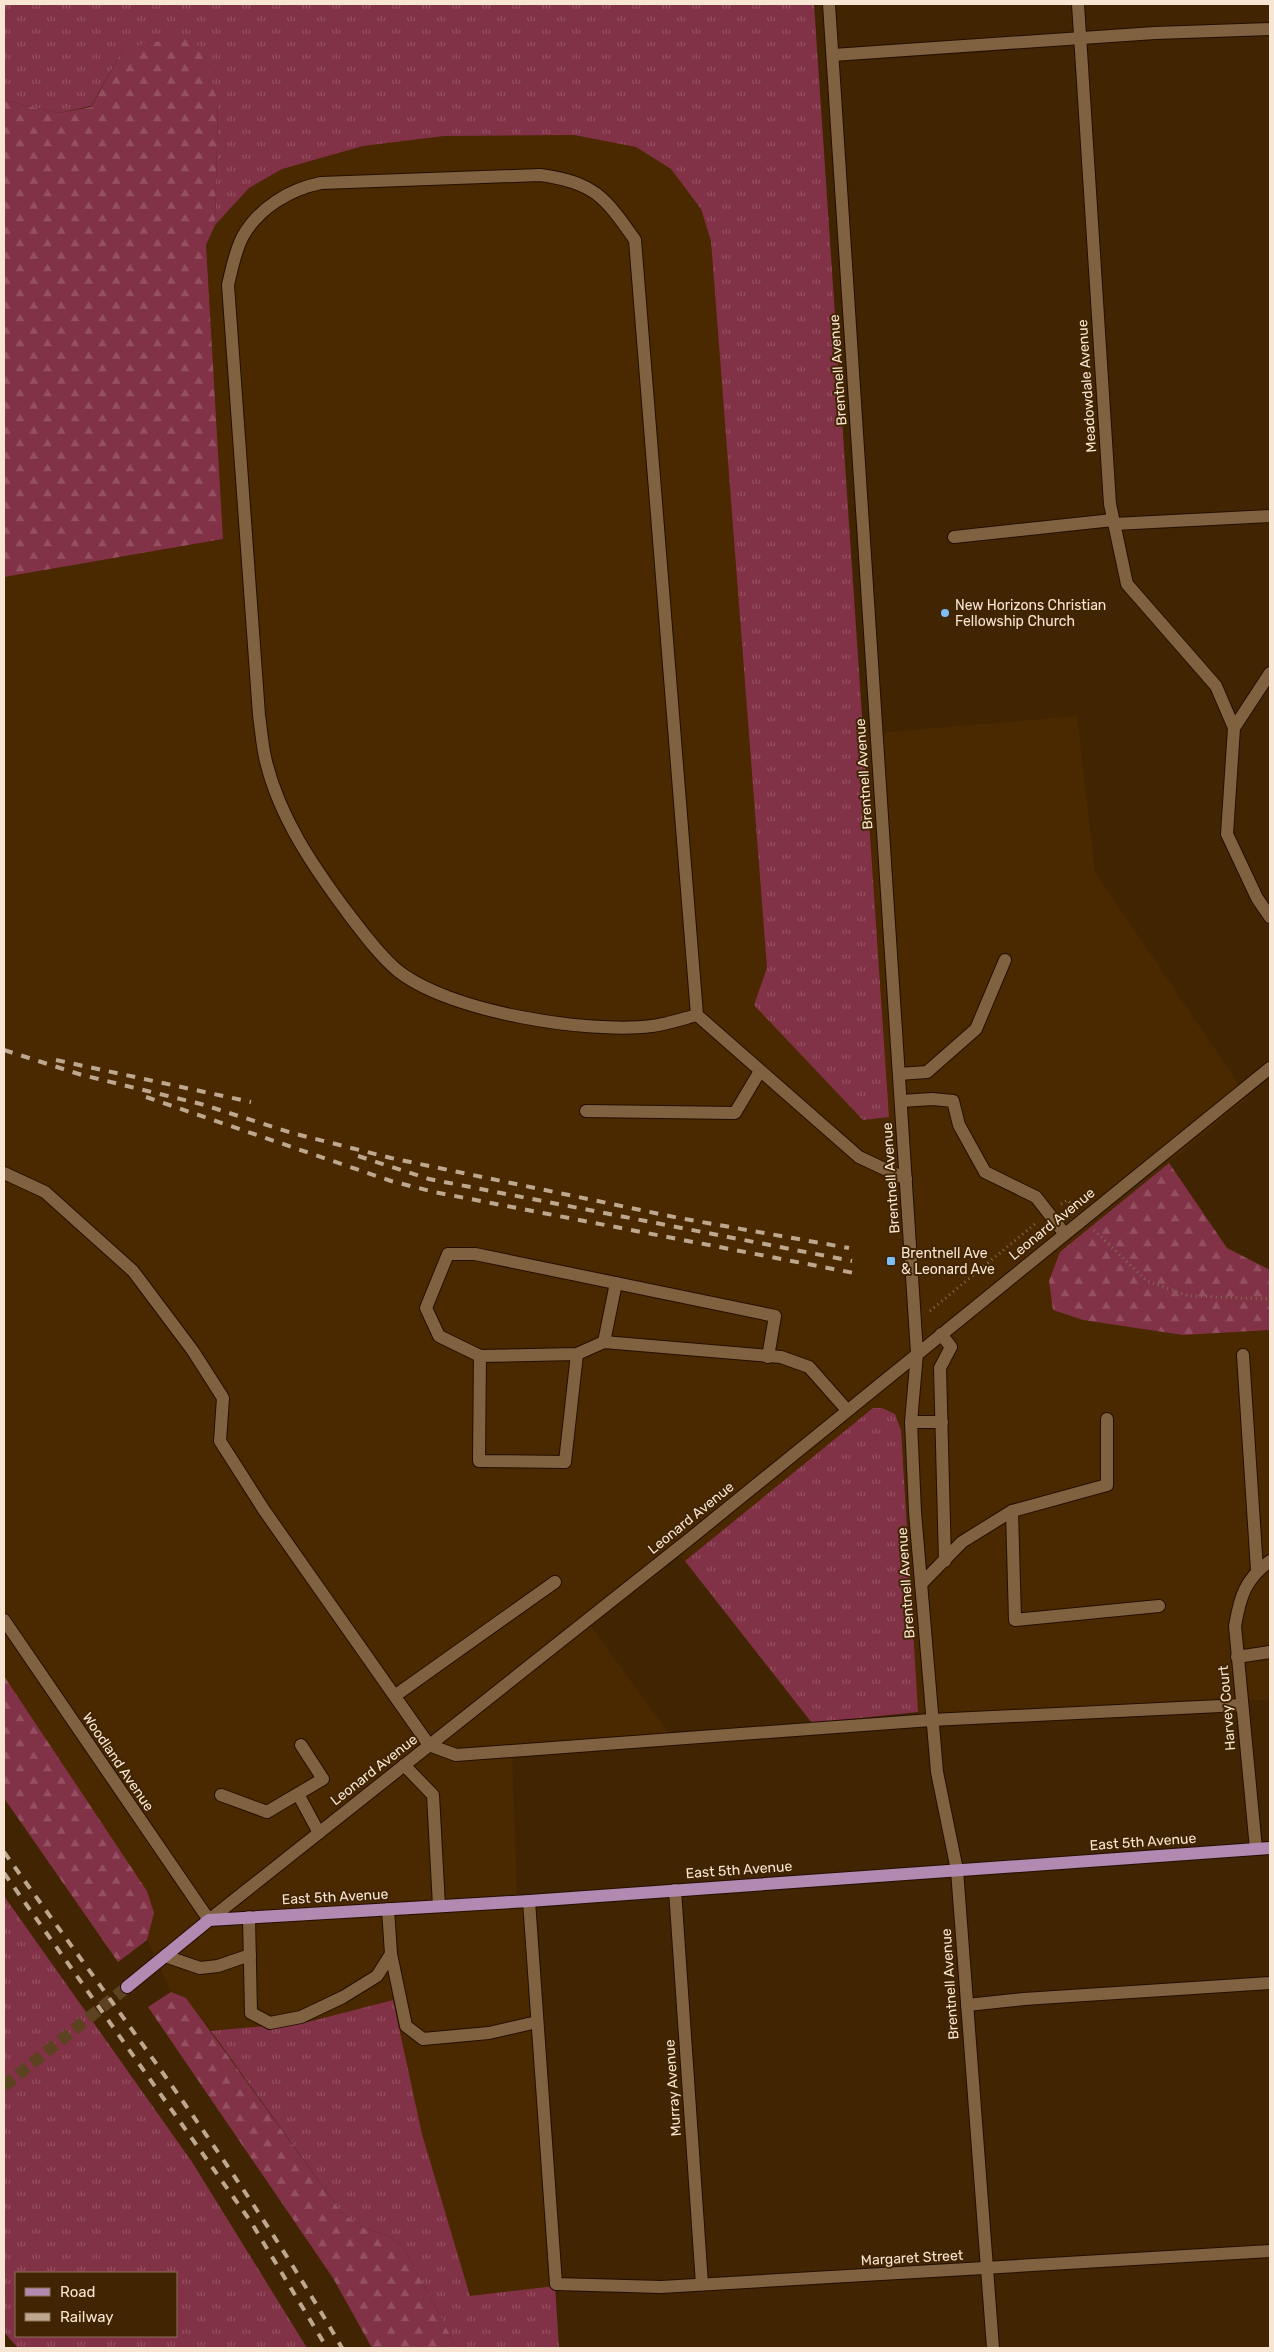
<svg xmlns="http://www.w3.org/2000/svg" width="1274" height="2352" font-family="Rubik,sans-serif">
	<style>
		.built { fill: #4a2900 }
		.grass { fill: url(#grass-tufts); fill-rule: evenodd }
		.forest { fill: url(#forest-firs) }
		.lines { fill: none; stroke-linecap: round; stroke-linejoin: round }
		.major-tunnel { stroke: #5c4221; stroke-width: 12; stroke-dasharray: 12 6; stroke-linecap: butt }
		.minor-casing { stroke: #230f00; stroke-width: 14 }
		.major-casing { stroke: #230f00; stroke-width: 14 }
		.path { stroke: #846b4f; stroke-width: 3; stroke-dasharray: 1 4; stroke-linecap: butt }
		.minor { stroke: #816240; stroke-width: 12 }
		.major { stroke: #b189b1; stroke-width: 12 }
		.rail { stroke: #bda78f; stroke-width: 4; stroke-dasharray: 9 9; stroke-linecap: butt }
		.poi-dot { fill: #7dbef9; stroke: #412502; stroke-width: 2 }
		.labels { text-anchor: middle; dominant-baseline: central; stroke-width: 4; stroke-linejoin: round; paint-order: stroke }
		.street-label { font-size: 14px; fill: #f8e5d3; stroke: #412502 }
		.poi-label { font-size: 14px; fill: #f8e5d3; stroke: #412502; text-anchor: start }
	</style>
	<defs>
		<pattern id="grass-tufts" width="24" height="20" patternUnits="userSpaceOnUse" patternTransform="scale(1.25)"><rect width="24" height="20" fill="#823247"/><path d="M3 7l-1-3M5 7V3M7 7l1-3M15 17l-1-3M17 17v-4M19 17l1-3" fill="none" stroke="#945061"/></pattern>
		<pattern id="forest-firs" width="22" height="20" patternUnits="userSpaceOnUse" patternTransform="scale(1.25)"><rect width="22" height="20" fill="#823247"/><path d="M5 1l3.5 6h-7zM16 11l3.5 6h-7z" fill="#945061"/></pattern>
	</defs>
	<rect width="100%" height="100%" fill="#412502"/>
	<!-- built -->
	<path class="built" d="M574,135l62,12 35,22 30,40 10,32 56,727 -13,38 135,111 -25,-383 213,-18 18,156 153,226 -188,154 -7,58 30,10 100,15 87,-5v369l-352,22 -17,-291 -28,-22 -188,153 -10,-11 -88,71 86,118 -161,11 5,148 15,20 23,368 -85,11 -48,-163 -29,-134 -85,22 -97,9 -25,-33 -15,-6 -24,-52 7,-27 -7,-22 -143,-215v-1099l219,-38 -17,-294 9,-20 34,-37 33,-19 81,-23 81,-10z"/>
	<!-- grass -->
	<g class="grass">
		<path d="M4,4h810l75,1113 -26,3 -109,-115 13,-37 -56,-727 -10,-32 -30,-40 -35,-22 -62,-12 -130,1 -81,10 -81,23 -33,19 -34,37 3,-122 -96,-52 -31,55 -33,7 -54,-13z"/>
		<path d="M873,1408h9l13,6 6,16 17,282 -106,11 -127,-162z"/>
		<path d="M4,1896l188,266 115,186h-289l-14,-16zM16,2273h160v63h-160z"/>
		<path d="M393,2000l29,134 48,162 85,-10 4,62h-102l-53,-100 -14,-12 -26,-8 -22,-15 -131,-182 97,-9z"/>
	</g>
	<!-- forest -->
	<g class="forest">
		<path d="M189,38l13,10 16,55 -3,122 -9,20 17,294 -219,38v-477l54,13 33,-6 31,-56 23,-8z"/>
		<path d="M1169,1163l58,85 43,22v60l-87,5 -100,-15 -30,-10 -4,-29 11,-29z"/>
		<path d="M4,1676l143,215 7,22 -7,27 -29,22 -114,-164z"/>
		<path d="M171,1992l15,6 156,215 22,15 26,8 14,12 53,100h-85l-39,-70 -185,-271z"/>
	</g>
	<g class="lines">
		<!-- major-tunnel -->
		<path class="major-tunnel" d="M4,2086l123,-99"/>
		<defs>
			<g id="minor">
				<path d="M829,4l88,1349 -6,69 4,90 22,260 20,98 36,478"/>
				<path d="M1078,4l32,500 17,80 89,102 18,42"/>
				<path d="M833,55l322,-22 115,-4"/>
				<path d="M1114,524l156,-8"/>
				<path d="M954,537l159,-17"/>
				<path d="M1270,673l-36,55 -7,106 30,64 13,19"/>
				<path d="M697,1015c-15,4 -30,9 -45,11 -64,8 -204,-14 -255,-56 -17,-14 -33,-36 -47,-54 -36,-48 -72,-100 -85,-159 -3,-14 -4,-28 -6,-42l-31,-430c4,-17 7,-34 15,-49 16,-28 47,-47 78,-53l219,-8c54,7 65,22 95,65l62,775 162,142 47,22"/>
				<path d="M899,1074l28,-2 49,-43 29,-69"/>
				<path d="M901,1101l31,-2 21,2 6,24 26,47 51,25 28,36"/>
				<path d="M586,1111l149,2 25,-42"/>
				<path d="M4,1173l41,19 88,79 60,80 30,47 -3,43 44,69 165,235 27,10 475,-35 310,-15"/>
				<path d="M941,1334l10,13 -11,21 5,193"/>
				<path d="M604,1342l12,-59"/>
				<path d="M577,1354l-12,108 -86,-1 1,-105 97,-2 27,-12 177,15 28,10 38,43"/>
				<path d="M1243,1355l14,215"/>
				<path d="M480,1356l-41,-20 -13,-28 22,-54h27l300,62 -7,41"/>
				<path d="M911,1422h31"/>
				<path d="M1012,1511l3,109 144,-14"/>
				<path d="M921,1584l41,-42 50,-31 95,-26v-66"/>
				<path d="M4,1620l205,300 478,-379 583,-473"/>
				<path d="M1237,1657l33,-5"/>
				<path d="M396,1695l159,-113"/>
				<path d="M404,1765l29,30 6,111"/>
				<path d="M298,1794l21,39"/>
				<path d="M221,1795l46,17 56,-33 -22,-34"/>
				<path d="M1256,1849l-21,-223c5,-29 10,-47 35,-65"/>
				<path d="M675,1890l27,394"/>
				<path d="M529,1901l27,383 105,3 609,-36"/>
				<path d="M249,1917l2,96 19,10 31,-6 42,-20 34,-21 14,-22 -3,-45"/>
				<path d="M391,1954l15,72 17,13 66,-6 48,-11"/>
				<path d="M165,1956l35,12 18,-2 32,-11"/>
				<path d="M967,2005l57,-6 246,-16"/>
			</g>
			<path id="major" d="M127,1987l82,-67 320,-19 741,-53"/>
		</defs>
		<!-- minor casing -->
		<use href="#minor" class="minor-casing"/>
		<!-- major casing -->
		<use href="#major" class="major-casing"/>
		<!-- path -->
		<g class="path">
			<path d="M1061,1204l7,-4 7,9"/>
			<path d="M1094,1230l53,51 42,15 81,3"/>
			<path d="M930,1311l106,-88"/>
		</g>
		<!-- minor -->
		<use href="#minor" class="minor"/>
		<!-- major -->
		<use href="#major" class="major"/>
		<!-- rail -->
		<g class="rail">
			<path d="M4,1050l78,25 119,29 91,29 99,25 288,60 170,30"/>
			<path d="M56,1060l195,42"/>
			<path d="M146,1097l245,84 43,11 420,81"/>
			<path d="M358,1156l71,23 423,82"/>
			<path d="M4,1852c116,163 238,322 338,496"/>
			<path d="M4,1873l247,349 76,126"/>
		</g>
	</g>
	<!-- markers -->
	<g class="poi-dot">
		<circle cx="945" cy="613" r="5"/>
		<rect x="886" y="1256" width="10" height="10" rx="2.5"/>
	</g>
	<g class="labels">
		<!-- street labels -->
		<g class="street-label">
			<text transform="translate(838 370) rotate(-94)">Brentnell Avenue</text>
			<text transform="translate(1087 386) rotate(-94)">Meadowdale Avenue</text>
			<text transform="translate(864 774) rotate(-94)">Brentnell Avenue</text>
			<text transform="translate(891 1178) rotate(-94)">Brentnell Avenue</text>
			<text transform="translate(1052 1224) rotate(-39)">Leonard Avenue</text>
			<text transform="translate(691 1518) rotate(-39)">Leonard Avenue</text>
			<text transform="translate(906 1583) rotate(-94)">Brentnell Avenue</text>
			<text transform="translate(1227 1708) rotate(-95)">Harvey Court</text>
			<text transform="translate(118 1762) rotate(56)">Woodland Avenue</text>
			<text transform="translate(374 1770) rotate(-38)">Leonard Avenue</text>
			<text transform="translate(1143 1842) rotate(-4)">East 5th Avenue</text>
			<text transform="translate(739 1870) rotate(-4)">East 5th Avenue</text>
			<text transform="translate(335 1897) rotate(-3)">East 5th Avenue</text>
			<text transform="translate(950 1984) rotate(-94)">Brentnell Avenue</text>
			<text transform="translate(673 2088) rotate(-94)">Murray Avenue</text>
			<text transform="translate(912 2258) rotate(-3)">Margaret Street</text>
		</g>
		<!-- poi labels -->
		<g class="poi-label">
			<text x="955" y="605">New Horizons Christian<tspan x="955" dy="16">Fellowship Church</tspan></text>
			<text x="901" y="1253">Brentnell Ave<tspan x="901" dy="16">&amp; Leonard Ave</tspan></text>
		</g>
	</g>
	<!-- border -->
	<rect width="1274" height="2352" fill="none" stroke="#f8e5d3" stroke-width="10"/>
	<!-- legend -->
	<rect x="15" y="2272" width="162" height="65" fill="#412502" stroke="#8a7256"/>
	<rect x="25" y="2288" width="25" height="8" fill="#b189b1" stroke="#8a7256"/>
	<text x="60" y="2297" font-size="15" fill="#f8e5d3">Road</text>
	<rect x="25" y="2313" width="25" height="8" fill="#bda78f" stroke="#8a7256"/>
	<text x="60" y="2322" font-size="15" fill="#f8e5d3">Railway</text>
</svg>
